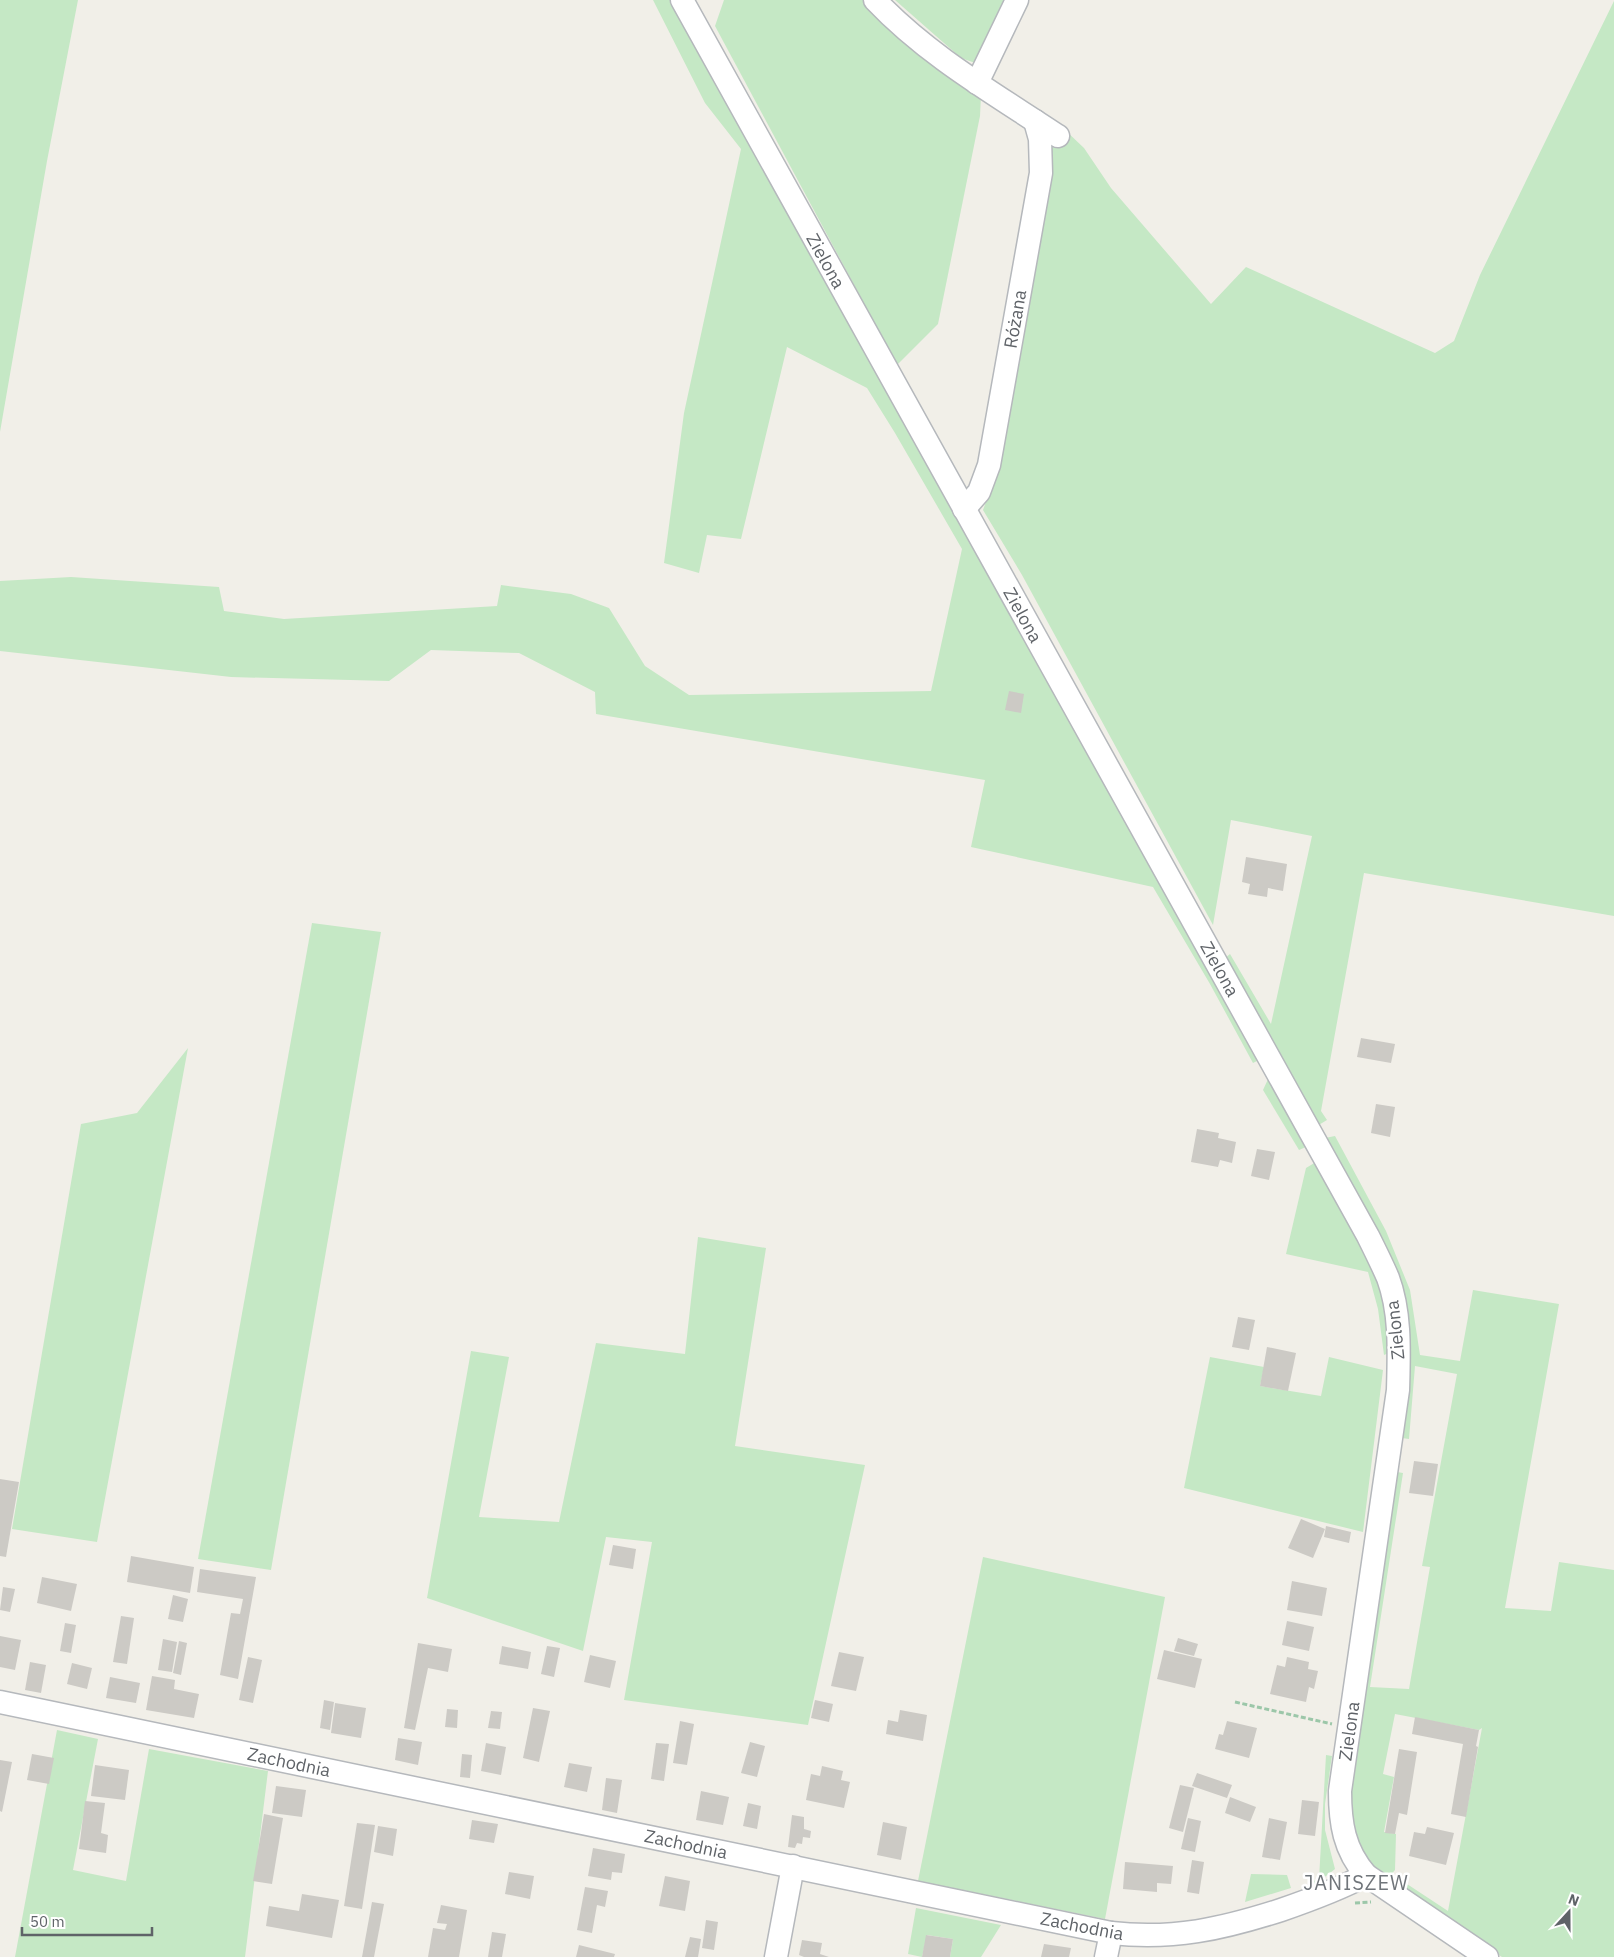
<svg xmlns="http://www.w3.org/2000/svg" width="1614" height="1957" font-family="'IBM Plex Sans',sans-serif">
	<style>
		.green { fill: #c5e8c5 }
		.building { fill: #cccac5 }
		.lines { fill: none; stroke-linecap: round; stroke-linejoin: round }
		.minor-casing { stroke: #b5b8bc; stroke-width: 25 }
		.path { stroke: #9cc7a9; stroke-width: 3; stroke-dasharray: 5 2.5; stroke-linecap: butt }
		.minor { stroke: #fff; stroke-width: 22 }
		.labels { text-anchor: middle; dominant-baseline: central; stroke-width: 5; stroke-linejoin: round; paint-order: stroke }
		.street-label { font-size: 18px; fill: #5f6368; stroke: #fff }
		.quarter-label { font-size: 20px; letter-spacing: 1px; fill: #70757a; stroke: #fff }
	</style>
	<rect width="100%" height="100%" fill="#f1efe8"/>
	<!-- green -->
	<g class="green">
		<path d="M0,0h78l-31,161 -47,271z"/>
		<path d="M653,0h19l589,1059 -8,4 -43,-79 -57,-97 -182,-40 14,-67 -389,-66 -1,-22 -76,-39 -88,-3 -42,31 -158,-4 -231,-26v-70l71,-4 148,10 5,24 60,8 213,-13 4,-21 70,9 38,14 36,58 44,29 242,-4 31,-142 -67,-116 -28,-45 -80,-41 -46,192 -34,-4 -8,38 -35,-10 20,-150 57,-264 -36,-46z"/>
		<path d="M724,0h143l114,95 -1,21 -42,208 -41,41 -182,-339z"/>
		<path d="M895,0h114l-31,64 -17,-6z"/>
		<path d="M1614,1v915l-250,-43 -43,238 6,9 -10,6 -93,-167 6,-5 41,70 41,-188 -81,-16 -18,105 -191,-350 -39,-65 12,-33 52,-331 17,-17 20,19 27,40 100,116 35,-37 189,86 19,-12 26,-66z"/>
		<path d="M312,923l69,9 -110,638 -73,-11z"/>
		<path d="M188,1048l-91,494 -85,-13 69,-405 56,-11z"/>
		<path d="M1270,1075l38,71 -9,4 -36,-60z"/>
		<path d="M1335,1136l51,95 24,59 10,65 40,6 13,-71 86,14 -54,304 46,3 8,-49 55,8v387h-112l-98,-64 3,-9 41,27 34,-183 -3,2 -84,-16 -12,60 11,3 -10,55 12,2 -1,36 -7,8c-37,-28 -34,-34 -39,-78l48,-328 6,1 -33,214 39,2 21,-122 -8,-1 35,-192 -42,-8 -6,73 -7,-1 7,-71 -84,-229z"/>
		<path d="M1316,1162l50,91 17,46 10,52 -9,4 -6,-46 -10,-37 -82,-18 20,-86z"/>
		<path d="M698,1237l68,11 -31,198 130,19 -57,260 -184,-25 28,-158 -46,-5 -23,114 -156,-53 44,-247 38,6 -30,160 80,5 37,-179 89,11z"/>
		<path d="M1210,1357l54,10 -4,19 61,10 8,-39 54,13 -20,162 -179,-44z"/>
		<path d="M983,1557l182,40 -60,322 -187,-38z"/>
		<path d="M57,1730l41,9 -25,131 53,11 23,-132 119,22 -23,186h-230z"/>
		<path d="M1326,1755l6,1 -7,48v26l10,39 -22,17 -5,-3 11,-4z"/>
		<path d="M1251,1874l36,1 4,13 -46,14z"/>
		<path d="M916,1908l85,17 -20,32h-31l3,-18 -26,-4 -5,22 -14,-3z"/>
	</g>
	<!-- building -->
	<g class="building">
		<path d="M1009,691l15,3 -3,19 -16,-3z"/>
		<path d="M1246,857l41,7 -4,27 -15,-3 -1,9 -19,-3 2,-10 -8,-2z"/>
		<path d="M1361,1038l34,6 -4,19 -34,-6z"/>
		<path d="M1376,1104l19,3 -5,30 -19,-4z"/>
		<path d="M1197,1129l22,4 -1,5 18,4 -4,21 -12,-3 -2,7 -27,-5z"/>
		<path d="M1257,1149l18,3 -6,28 -18,-4z"/>
		<path d="M1238,1317l17,3 -6,30 -17,-3z"/>
		<path d="M1267,1347l29,6 -8,38 -28,-5z"/>
		<path d="M1414,1461l24,3 -5,32 -24,-3z"/>
		<path d="M0,1479l19,3 -13,75 -6,-1z"/>
		<path d="M1301,1519l24,10 -12,29 -25,-10z"/>
		<path d="M1326,1526l25,6 -2,11 -25,-6z"/>
		<path d="M613,1545l23,4 -3,20 -24,-4z"/>
		<path d="M131,1556l63,11 -4,26 -63,-11z"/>
		<path d="M200,1569l56,8 -18,102 -18,-4 11,-62 9,1 3,-15 -46,-7z"/>
		<path d="M42,1577l35,7 -6,27 -34,-8z"/>
		<path d="M1292,1581l35,7 -5,28 -35,-6z"/>
		<path d="M3,1587l12,2 -5,23 -10,-2z"/>
		<path d="M173,1595l15,4 -5,23 -15,-3z"/>
		<path d="M121,1616l13,2 -7,46 -14,-2z"/>
		<path d="M1287,1621l27,6 -5,24 -27,-6z"/>
		<path d="M65,1623l11,2 -5,28 -11,-2z"/>
		<path d="M0,1636l21,4 -6,30 -15,-3z"/>
		<path d="M1178,1638l20,6 -4,12 -20,-5z"/>
		<path d="M163,1639l14,3 -5,30 -14,-2z"/>
		<path d="M179,1641l8,2 -6,32 -8,-2z"/>
		<path d="M418,1643l34,6 -4,23 -20,-4 -13,62 -11,-2z"/>
		<path d="M502,1646l29,6 -3,17 -29,-5z"/>
		<path d="M547,1646l13,2 -6,29 -13,-3z"/>
		<path d="M1164,1650l38,9 -7,29 -38,-9z"/>
		<path d="M839,1652l25,5 -8,34 -25,-5z"/>
		<path d="M590,1655l26,6 -6,27 -26,-6z"/>
		<path d="M248,1657l14,3 -9,43 -14,-3z"/>
		<path d="M1287,1657l22,5 -1,7 10,2 -4,18 -5,-2 -3,15 -36,-8 7,-29 8,2z"/>
		<path d="M30,1662l16,3 -5,28 -16,-3z"/>
		<path d="M72,1663l20,5 -5,21 -20,-5z"/>
		<path d="M152,1676l23,4 -1,9 25,5 -5,24 -48,-8z"/>
		<path d="M110,1677l30,6 -4,20 -30,-5z"/>
		<path d="M324,1700l10,2 -4,28 -10,-2z"/>
		<path d="M815,1700l18,4 -4,18 -18,-4z"/>
		<path d="M335,1703l31,5 -5,30 -30,-5z"/>
		<path d="M533,1708l17,3 -11,51 -16,-4z"/>
		<path d="M447,1709l11,1 -1,18 -12,-1z"/>
		<path d="M900,1710l27,5 -4,26 -37,-7 2,-14 10,2z"/>
		<path d="M491,1711l11,1 -2,17 -12,-1z"/>
		<path d="M1415,1717l64,13 -3,16 2,1 -12,70 -15,-3 12,-70 -51,-10z"/>
		<path d="M680,1721l14,3 -7,41 -14,-2z"/>
		<path d="M1227,1721l30,7 -8,30 -34,-9 4,-15 4,1z"/>
		<path d="M398,1738l24,4 -4,23 -23,-5z"/>
		<path d="M750,1742l15,4 -8,31 -16,-4z"/>
		<path d="M486,1743l20,4 -5,28 -20,-4z"/>
		<path d="M656,1743l13,1 -5,37 -13,-2z"/>
		<path d="M1399,1749l18,3 -10,63 -8,-2 -4,21 -10,-1z"/>
		<path d="M32,1754l22,4 -5,26 -22,-4z"/>
		<path d="M462,1754l10,1 -2,23 -10,-1z"/>
		<path d="M0,1760l12,2 -10,50 -2,-1z"/>
		<path d="M569,1763l23,4 -5,25 -23,-5z"/>
		<path d="M95,1765l34,5 -4,30 -34,-4z"/>
		<path d="M822,1766l21,5 -2,9 9,2 -6,26 -38,-8 5,-26 9,2z"/>
		<path d="M1197,1773l35,12 -5,13 -35,-12z"/>
		<path d="M606,1778l16,2 -5,33 -15,-3z"/>
		<path d="M1180,1785l14,3 -11,44 -14,-4z"/>
		<path d="M276,1786l30,4 -4,27 -30,-4z"/>
		<path d="M701,1791l28,6 -6,28 -27,-5z"/>
		<path d="M1230,1797l26,10 -6,15 -25,-9z"/>
		<path d="M1302,1800l17,2 -4,34 -17,-2z"/>
		<path d="M85,1801l20,2 -4,30 7,2 -2,18 -27,-4z"/>
		<path d="M748,1803l13,3 -4,23 -14,-3z"/>
		<path d="M264,1814l19,4 -11,66 -19,-3z"/>
		<path d="M792,1815l12,2v12l7,2 -1,7 -7,-1 -1,7 -5,-1 -2,5 -7,-1z"/>
		<path d="M1188,1818l13,3 -6,31 -14,-3z"/>
		<path d="M1269,1818l18,4 -7,38 -18,-3z"/>
		<path d="M472,1820l26,4 -4,19 -25,-4z"/>
		<path d="M883,1822l24,5 -6,33 -24,-5z"/>
		<path d="M357,1823l18,2 -13,84 -18,-3z"/>
		<path d="M378,1826l19,3 -4,27 -19,-4z"/>
		<path d="M1427,1827l27,6 -8,32 -37,-9 5,-24 11,2z"/>
		<path d="M593,1848l32,6 -3,19 -10,-1 -1,8 -23,-4z"/>
		<path d="M1192,1860l12,2 -5,32 -12,-2z"/>
		<path d="M1125,1862l48,4 -2,18 -14,-1v9l-34,-3z"/>
		<path d="M509,1872l25,4 -4,23 -25,-5z"/>
		<path d="M665,1876l25,5 -5,30 -26,-5z"/>
		<path d="M585,1887l23,4 -3,16 -8,-2 -5,28 -15,-3z"/>
		<path d="M302,1894l37,6 -7,38 -66,-12 3,-20 30,5z"/>
		<path d="M372,1902l12,2 -10,53h-12z"/>
		<path d="M441,1905l26,5 -8,47h-31l5,-29 12,2 2,-6 -10,-1z"/>
		<path d="M706,1920l12,2 -4,28 -12,-2z"/>
		<path d="M492,1932l14,2 -4,23h-14z"/>
		<path d="M926,1935l27,4 -3,18h-28z"/>
		<path d="M690,1937l11,2 -3,18h-13z"/>
		<path d="M802,1940l20,3 -2,11 9,3h-25l-5,-2z"/>
		<path d="M1044,1944l27,4 -2,9h-28z"/>
		<path d="M579,1945l36,9 -1,3h-38z"/>
	</g>
	<g class="lines">
		<defs>
			<g id="minor">
				<path d="M682,0l686,1236c7,14 14,28 20,42 13,35 11,75 10,112l-58,401c0,32 4,59 26,84l121,82"/>
				<path d="M875,0c53,56 120,94 183,136"/>
				<path d="M977,83l40,-83"/>
				<path d="M964,509l15,-17 10,-27 52,-292 -1,-34 -5,-18"/>
				<path d="M0,1702l1111,231c62,7 111,-4 170,-23 29,-10 57,-20 85,-35"/>
				<path d="M776,1957l17,-91"/>
				<path d="M1106,1957l5,-24"/>
			</g>
		</defs>
		<!-- minor casing -->
		<use href="#minor" class="minor-casing"/>
		<!-- path -->
		<g class="path">
			<path d="M1235,1702l97,22"/>
			<path d="M1355,1903l16,-1"/>
		</g>
		<!-- minor -->
		<use href="#minor" class="minor"/>
	</g>
	<g class="labels">
		<!-- street labels -->
		<g class="street-label">
			<text transform="translate(826 261) rotate(61)">Zielona</text>
			<text transform="translate(1015 319) rotate(-80)">Różana</text>
			<text transform="translate(1023 615) rotate(61)">Zielona</text>
			<text transform="translate(1220 969) rotate(61)">Zielona</text>
			<text transform="translate(1395 1330) rotate(-96)">Zielona</text>
			<text transform="translate(1349 1731) rotate(-82)">Zielona</text>
			<text transform="translate(289 1762) rotate(12)">Zachodnia</text>
			<text transform="translate(686 1844) rotate(12)">Zachodnia</text>
			<text transform="translate(1082 1926) rotate(11)">Zachodnia</text>
		</g>
		<!-- quarter labels -->
		<g class="quarter-label">
			<text x="1356" y="1882">JANISZEW</text>
		</g>
	</g>
	<!-- north arrow -->
	<g transform="translate(1569 1912) rotate(21)" stroke="#ffffff" stroke-width="4" paint-order="stroke">
	<path d="M0-4L9 19L0 12L-9 19Z" fill="#5f6368"/>
	<text y="-8" font-size="14" font-weight="bold" text-anchor="middle" fill="#5f6368">N</text>
	</g>
	<!-- scale -->
	<path d="M22 1927v8h130v-8" fill="none" stroke="#5f6368" stroke-width="2.5"/>
	<text x="30" y="1927" font-size="15" fill="#5f6368" stroke="#ffffff" stroke-width="4" paint-order="stroke">50 m</text>
</svg>
